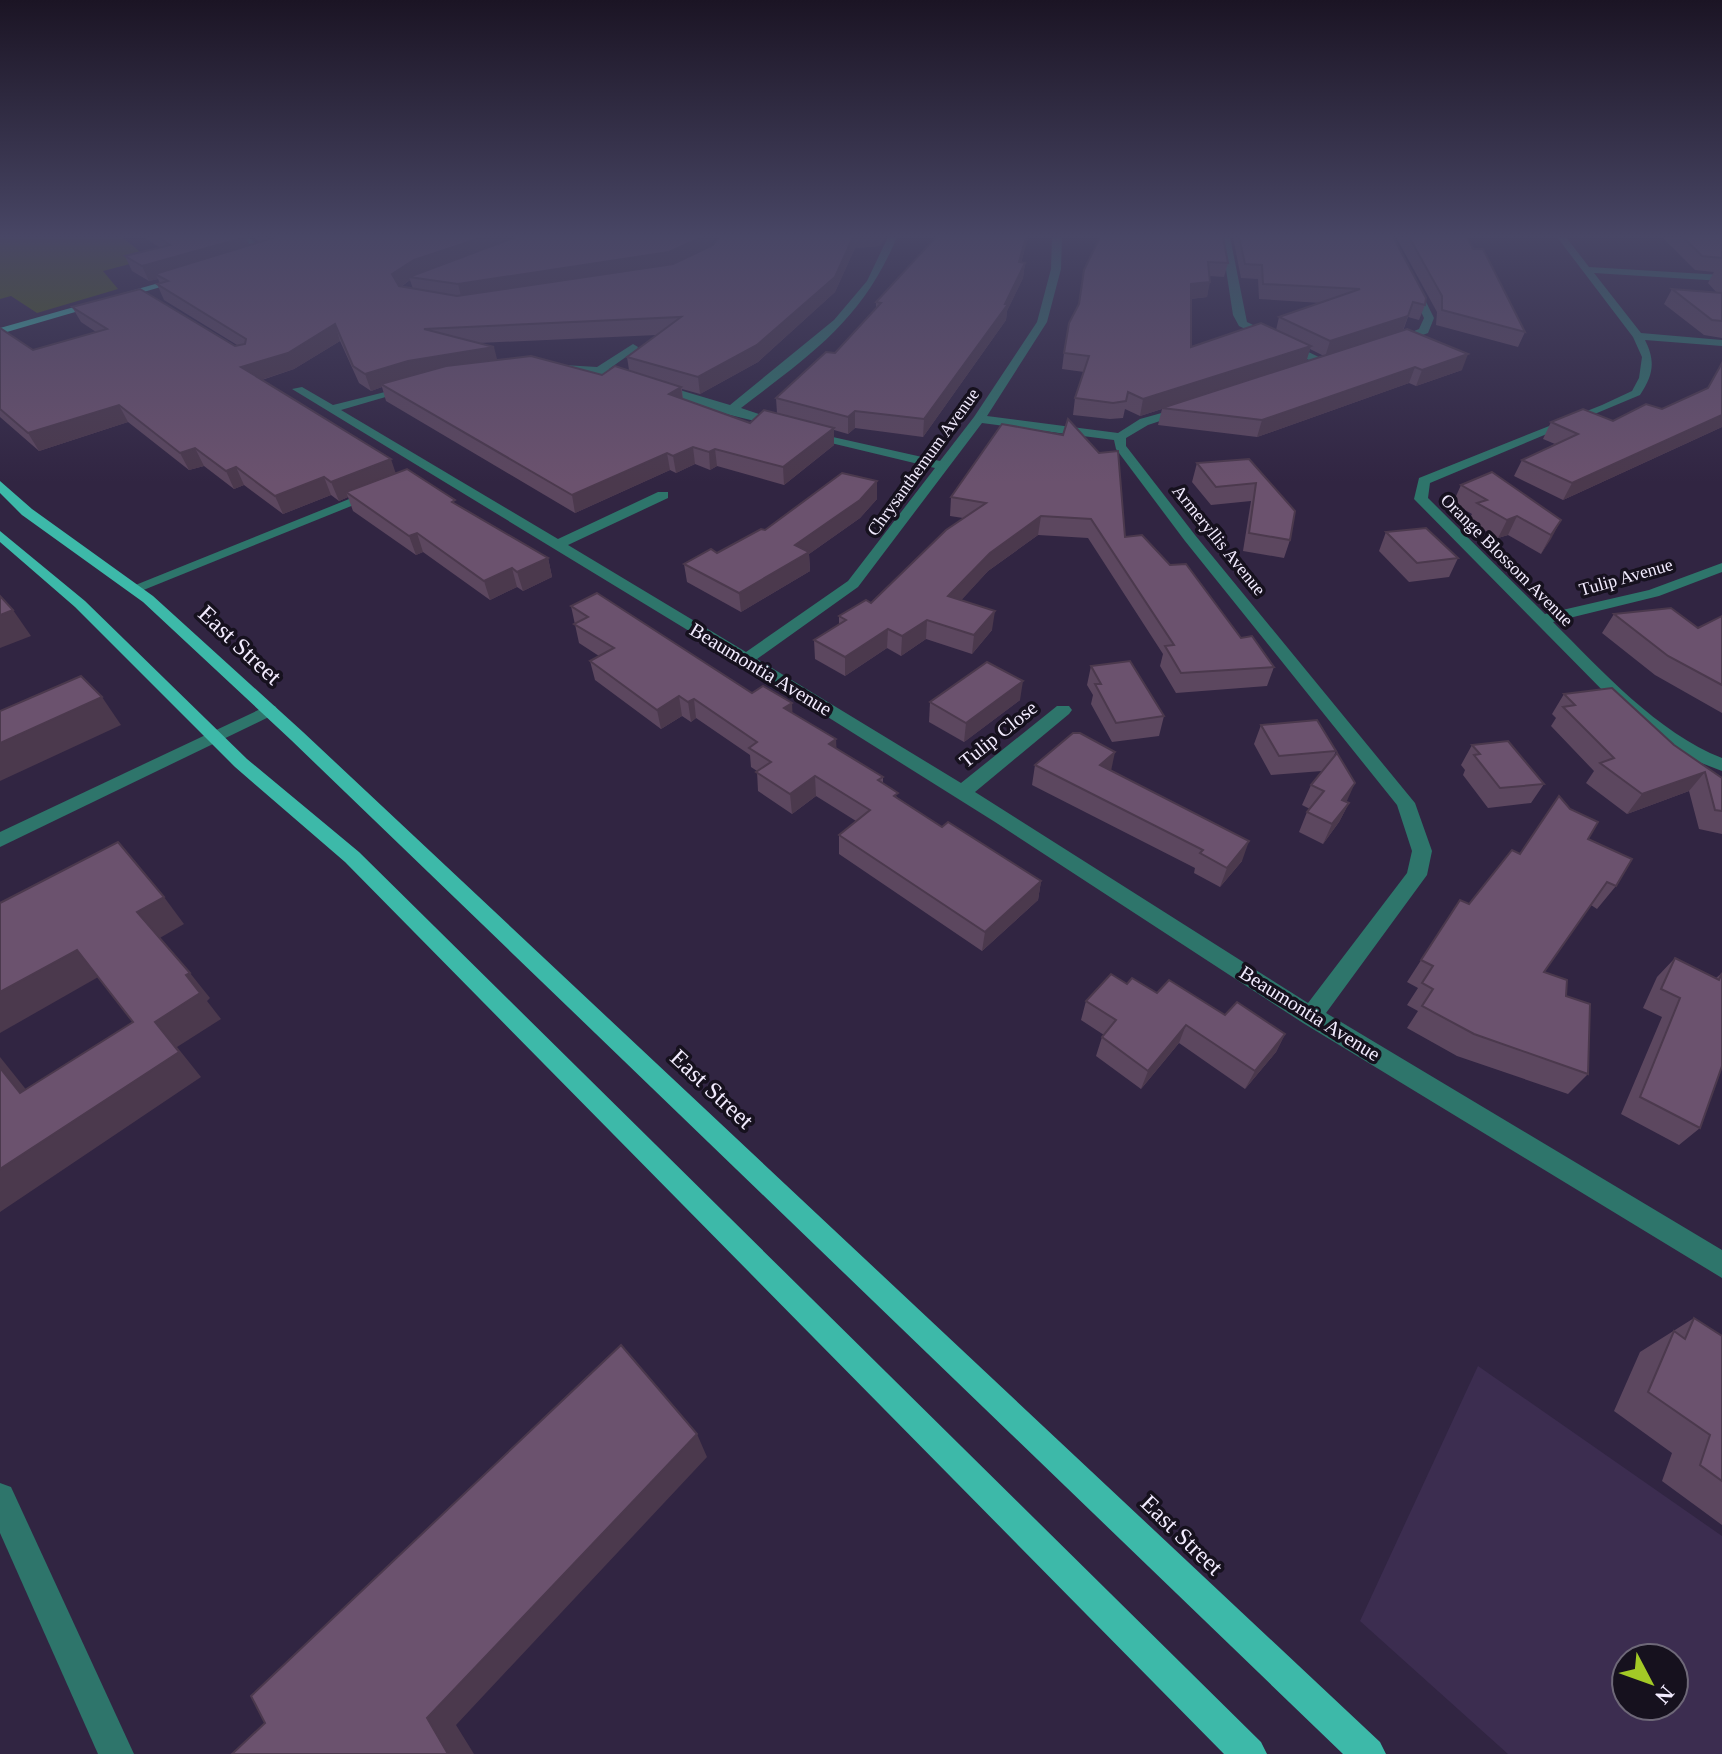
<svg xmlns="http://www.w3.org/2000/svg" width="1722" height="1754" font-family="'Times New Roman',serif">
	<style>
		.built { fill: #3c2d50; fill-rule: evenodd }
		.green { fill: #4a5c15 }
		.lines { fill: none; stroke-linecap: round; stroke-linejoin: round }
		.minor { fill: #2e756b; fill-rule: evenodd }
		.major { fill: #3db9a9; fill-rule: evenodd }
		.wall { fill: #5c475f; fill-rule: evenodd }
		.shaded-wall { fill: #4b394d }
		.building { fill: #6b526e; stroke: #4b394d; stroke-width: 2 }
		.labels { text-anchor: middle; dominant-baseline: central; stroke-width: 7; stroke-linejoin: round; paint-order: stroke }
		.far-street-label { font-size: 18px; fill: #f2ebfe; stroke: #16111e }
		.street-label { font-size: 20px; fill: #f2ebfe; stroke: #16111e }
		.near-street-label { font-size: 24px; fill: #f2ebfe; stroke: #16111e }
	</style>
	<rect width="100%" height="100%" fill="#312542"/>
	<!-- built -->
	<path class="built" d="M1478,1366l244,170v218h-214l-148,-133zM1626,1658h48v48h-48z"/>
	<!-- green -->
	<path class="green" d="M0,237h122l27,22 -46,12 15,18 -81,24 -26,-17 -11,3z"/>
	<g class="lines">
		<!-- minor -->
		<g class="minor">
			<path d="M238,237h10l23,17 -8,2z"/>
			<path d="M888,237h9c-35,84 -87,118 -156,171l42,14v6l-57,-14 -93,-33 -57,-10 -29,-1 -6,-3 6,-3 50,3 36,-23 5,3 -1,2 -28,20 121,36 104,-85 33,-39z"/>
			<path d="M1052,237h10l-1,32 -14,53 -60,94 131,17 22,-14 50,-14v6l-42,14 -22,13v8l69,89 220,268 17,48 -5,24 -101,138 396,237v28l-419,-255 -308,-201 -255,-160 -448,-273 10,-2 31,18 80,-20v4l-72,21 217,129 100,-47h10v6l-100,47 178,107 102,-71 87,-113 -129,-31v-6l134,30 34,-44 63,-95 14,-53zM982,423l132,17 2,9 69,92 212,264 15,46 -5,22 -99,130 -333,-211 94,-78 3,-4 -3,-4h-12l-96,77 -204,-124 101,-72z"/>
			<path d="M1221,237h9l17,85 82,40v4h-8l-82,-40 -6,-11z"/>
			<path d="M1385,237h9l40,81 -6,15 -32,12 -4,-1v-4l27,-11 5,-11z"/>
			<path d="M1557,237h9l23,30 133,8v6l-128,-8 47,60 81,7v6l-77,-6c11,22 8,35 -5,55l-210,88 -2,15 117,116 104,-24 73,-27v9l-63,24 -106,26c48,48 105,111 169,136v13l-31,-12 -77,-57 -200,-203 5,-21 183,-73 30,-14 7,-13 3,-21 -9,-20z"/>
			<path d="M369,491l12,3 -240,97 -5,2 -8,-5z"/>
			<path d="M269,705l6,1 3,4 -3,4 -275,133v-15z"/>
			<path d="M0,1483l11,4 123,267h-36l-98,-221z"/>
		</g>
		<!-- major -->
		<g class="major">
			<path d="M180,277l8,2 -188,55v-6z"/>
			<path d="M0,481l32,28 121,87 150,136 1077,1010 6,12h-43l-1052,-1014 -148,-138 -121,-87 -22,-22z"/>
			<path d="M0,531l85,70 162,158 112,93 902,890 6,12h-43l-879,-892 -110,-95 -160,-160 -75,-65z"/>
		</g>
	</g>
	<!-- wall -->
	<g class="wall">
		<path d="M144,237h102l3,8 11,-3 -7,-5h464l-9,10 5,-2 6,-8h167l-6,9 -25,2 -20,44 -77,70 -58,32 -18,-5 1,10 67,24 27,-10 -1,-15 59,-45 41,-45v-6l60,-65h92l-7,26h4l-2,15 -16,33 -1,9 -83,117 -68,-9 -7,6 -14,-4v15l-50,40 -67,-19 -7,4 -15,-6 -19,9 -6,-3 -95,43 -189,-112 -4,-14 -11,4 -12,-8 -19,-42 -46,28 -32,11 134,93 60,32 92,53 4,19 -29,14 -6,-4 -27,13 -67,-48 -7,3 -63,-44 -5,-14 -9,4 -8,-6 -48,19 -39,-29 -10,4 -30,-23 -15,4 -61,-48 -89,29 -39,-34v-89l33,22 63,-18 -15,-10 -9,-15 163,39 2,-1 -73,-45 -7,-16 3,-1 -2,-4 -9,2 -17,-10 -7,-15 34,-9zM410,280l3,9 -12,-2zM657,335l-30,22 2,13 -27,5 -104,-15 -19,-17z"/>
		<path d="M1100,237l128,26 -4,14 -14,-1 -3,21 -16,2v48l85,-17 3,-13 42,-14 -62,-4 -1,-20 -17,-1 -8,-41h160l32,68 -6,15 -11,-3 -5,14 59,39 -46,16 -7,-3 -152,54 -99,-12 4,-16 -22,7 -15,-7 -2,9 -13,1 -37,-4 2,-17 9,-26 -22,-3 2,-16zM1310,349l14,7 -18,6z"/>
		<path d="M1396,237h71l58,95 -7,15 -82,-22 1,-13z"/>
		<path d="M1662,237h60v101l-18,-3 -40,-31 8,-15 45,4 -9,-10 6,-11 -19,-2z"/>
		<path d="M1707,388l15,39 -159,73 -49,-24 8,-16 33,-16 -12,-5 8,-17 62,-1 49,-12z"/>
		<path d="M1002,424l123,113 45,28 71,73 33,29 -7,19 -91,7 -16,-27 3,-12 -75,-116 -50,-3 -50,36 -27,29 31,30 -20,24 -46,-15 -25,17 -14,-8 -42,28 -30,-17 -1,-19 25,-16v-8l32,-13 92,-85 -13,-2 1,-19z"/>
		<path d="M1249,459l41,81 -6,18 -41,-7 8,-50 -40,4 -19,-23 5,-19z"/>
		<path d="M877,481v18l-17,19 -51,36 1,17 -69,41 -54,-30 -3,-18 33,-11z"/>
		<path d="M1461,485l100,35 -20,34 -33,-19 -10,3 -30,-17 4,-7 -19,-11z"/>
		<path d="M1386,532l72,26 -9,19 -40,5 -30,-31z"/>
		<path d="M571,606l181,87 40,10v10l44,35 47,29v6l15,15 44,29 99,54 -3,19 -56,51 -143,-97v-19l17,-14 -40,-25 -24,18 -34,-23 -1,-20 -6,-4 -1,-12 -54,-37 -5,4 -9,-6 -21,13 -66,-49 -5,-19 9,-5 -20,-13z"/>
		<path d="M1614,614l84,14 24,-12v97l-67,-38 -53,-42z"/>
		<path d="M1091,666l73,50 -5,20 -47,6 -21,-38 2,-9 -6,-10z"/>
		<path d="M1564,694l110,51 48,33v56l-23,-5 -10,-38 -62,23 -41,-31 8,-12 -43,-45 5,-8 -4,-4z"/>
		<path d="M1020,700l-56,42 -35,-20 1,-20z"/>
		<path d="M1261,725l75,26 -3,7 13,44 3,1 -10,19 -16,22 -24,-12 8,-20 3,-3 -8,-4 9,-20 11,-14 -51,4 -17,-31z"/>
		<path d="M1472,745l72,39 -13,19 -43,5 -25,-33 2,-5 -4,-5z"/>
		<path d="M1035,765l76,6 131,90 -22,26 -26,-14 1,-5 -163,-83z"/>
		<path d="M1588,839l28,47 -19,23 -6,-4 -47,67 22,24 22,78 -20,20 -111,-38 -50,-28 11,-17 -11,-6 11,-17 -11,-6 53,-82 9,4 51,-50z"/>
		<path d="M1675,958l41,20 6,-5 -22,155 -21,17 -58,-31 41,-97 -19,-9 14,-31z"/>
		<path d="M1127,984l30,9 128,41 -9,18 -31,37 -66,-46 -38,46 -45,-33 6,-19 2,-2 -23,-15 5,-19z"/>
		<path d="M1694,1318l28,18v189l-60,-44 10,-28 -58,-42 26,-59z"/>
	</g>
	<!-- shaded-wall -->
	<g class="shaded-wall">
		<path d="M246,237l6,14 -97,23 3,5 -9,2 -7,-15z"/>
		<path d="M483,237h46l-120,40 1,3 -13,9 -5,-15 22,-14z"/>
		<path d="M702,237h15l-12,14 -34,16 -209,33 -4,-16z"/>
		<path d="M853,237h33l-6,9 -25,2 -20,44 -77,70 -58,32 -2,-17z"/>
		<path d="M1026,237h2l-11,41 2,-16z"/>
		<path d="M1025,263l-2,15 -16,33 -1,9 -83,117 1,-18 81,-115z"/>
		<path d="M1210,282l-3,15 -19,2 3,-15z"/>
		<path d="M1408,316l-6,16 -77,25 5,-16z"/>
		<path d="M335,324l5,17 -46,28 -45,15 -8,-17z"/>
		<path d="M1311,346l-5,16 -166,54 3,-17z"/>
		<path d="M494,347l4,16 -117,21 1,3 -11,4 -6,-17 43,-13z"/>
		<path d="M1468,354l-6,16 -46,16 6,-16z"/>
		<path d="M1415,367l-6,16 -152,54 5,-17z"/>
		<path d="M681,387l2,16 -14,-9z"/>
		<path d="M119,405l9,17 -89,29 -11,-18z"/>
		<path d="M855,411v17l-7,6v-17z"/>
		<path d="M1722,415v12l-159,73 9,-17z"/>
		<path d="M834,428v17l-50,40 -1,-18z"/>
		<path d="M693,447l2,17 -19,9 -3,-17z"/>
		<path d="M195,448l9,18 -15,4 -9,-17z"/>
		<path d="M715,449l2,17 -7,4 -1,-18z"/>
		<path d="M667,453l3,17 -95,43 -3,-18z"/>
		<path d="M391,459l6,18 -51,15 2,5 -9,4 -8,-19z"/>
		<path d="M236,467l8,18 -10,4 -8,-18z"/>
		<path d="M324,477l7,18 -48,19 -8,-18z"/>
		<path d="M877,481v18l-17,19 -51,36 1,17 -69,41 -2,-19 56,-48z"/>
		<path d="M1041,516l-3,19 -50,36 -41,45 1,-20 42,-43z"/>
		<path d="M1517,516l-9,19 -10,3 9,-18z"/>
		<path d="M1561,520l-10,19 -10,15 10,-19z"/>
		<path d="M417,533l6,19 -7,3 -7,-19z"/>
		<path d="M548,558l4,19 -29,14 -6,-19z"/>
		<path d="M512,568l5,19 -27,13 -6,-19z"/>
		<path d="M13,610l18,26 -31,12v-33z"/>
		<path d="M995,611l-3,19 -20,24 2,-19z"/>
		<path d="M927,620l-1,19 -25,17 1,-20z"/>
		<path d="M888,629l-1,19 -42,28v-19z"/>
		<path d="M1023,681l-3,19 -56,42 2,-19z"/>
		<path d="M679,696l3,20 -21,13 -4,-19z"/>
		<path d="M102,697l19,28 -121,56v-38z"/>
		<path d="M694,699l2,19 -5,4 -3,-20z"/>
		<path d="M792,703l1,20 -9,-15z"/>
		<path d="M836,739l1,19 -8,-14z"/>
		<path d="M1115,752l-4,19 -11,-6z"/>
		<path d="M1705,772l-16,19 -62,23 15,-20z"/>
		<path d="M815,776l1,20 -24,18 -2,-20z"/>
		<path d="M1355,783l-9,20 -4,-3z"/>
		<path d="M1349,803l-10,19 -16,22 9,-20z"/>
		<path d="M1249,841l-7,20 -22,26 7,-19z"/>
		<path d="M1041,881l-3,19 -56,51 3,-19z"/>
		<path d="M164,897l20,27 -26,15 -21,-27z"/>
		<path d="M77,950l23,26 -100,57v-41z"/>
		<path d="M190,973l20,25 -3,3 14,18 -44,28 24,30 -201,135v-43l155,-147 31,-47z"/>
		<path d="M1186,1025l-7,18 -38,46 7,-18z"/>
		<path d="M1285,1034l-9,18 -31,37 10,-18z"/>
		<path d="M0,1057l48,60 -28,-24 -20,-25z"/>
		<path d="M697,1434l10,23 -251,268 18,29h-26l-21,-36z"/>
	</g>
	<!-- building -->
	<g class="building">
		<path d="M158,237h88l-104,29 -17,-10 45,-11z"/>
		<path d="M276,237h207l-69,23 -22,14 7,12 58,10 216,-32 40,-19 6,-8h134l-18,40 -78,68 -59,32 -71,-20 54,-40 -257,12 70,18 -86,14 -43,13 -12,-8 -18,-42 -47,29 -47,14 150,92 -60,23 -7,-5 -49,19 -39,-29 -10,4 -31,-23 -15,5 -61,-48 -91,28 -28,-24v-81l33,22 74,-21 -35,-22 68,-18 95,57 10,-2 1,-5 -89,-55 11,-3 -13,-7z"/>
		<path d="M516,237h186l-33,15 -211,32 -49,-7z"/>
		<path d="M936,237h90l-7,25 6,1 -20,41h3l-84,115 -69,-8 -7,6 -72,-19 50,-46 9,1 46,-50 -5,-1z"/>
		<path d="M1100,237h123l5,26 -20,-1 2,20 -19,2v63l70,-24 50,23 -168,53 -15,-7 -2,9 -13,2 -38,-5 14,-42 -25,-3 5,-30 10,-19 5,-34z"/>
		<path d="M1239,237h154l33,61 -1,7 -12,-3 -5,14 -78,25 -51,-24 81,-28 -97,-5 -1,-19 -17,-1z"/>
		<path d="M1409,237h58l6,12h10l42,83 -83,-22v-14z"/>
		<path d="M1683,237h39v21l-20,-2z"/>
		<path d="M1672,289l50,4v28l-10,-1z"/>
		<path d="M1407,329l61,25 -46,16 -7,-3 -153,53 -100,-12z"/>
		<path d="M531,356l71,19 13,-9 66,21 -12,7 81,29 14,-13 70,18 -51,39 -68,-18 -6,3 -16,-5 -20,9 -6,-3 -95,42 -191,-111 65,-18z"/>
		<path d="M1722,363v52l-150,68 -50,-23 56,-26 -27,-12 32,-13 30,12 33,-17 16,5 46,-21z"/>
		<path d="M1068,419l31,34 19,-2 7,86 17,-2 28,30 16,-1 55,74 11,-2 22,31 -93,6 -16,-27 9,-1 -83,-126 -50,-3 -51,37 -42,43 47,15 -21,24 -47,-15 -25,16 -14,-7 -43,28 -31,-17 32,-20 -7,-4 27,-16 5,3 75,-73 40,-27 -35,-6 51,-73 61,11z"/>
		<path d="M1249,459l46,52 -5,29 -41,-7 7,-50 -40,4 -19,-24z"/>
		<path d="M407,469l48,31 -3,2 96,56 -31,14 -5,-4 -28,13 -67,-48 -8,3 -63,-44z"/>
		<path d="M1492,472l69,48 -10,15 -34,-19 -10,4 -30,-17 10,-3 -26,-15z"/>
		<path d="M842,473l35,8 -17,19 -65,45 14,7 -70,41 -55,-29 27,-15 6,4 44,-24 4,1z"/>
		<path d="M1426,528l32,30 -41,5 -31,-31z"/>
		<path d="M597,593l155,100 11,-7 29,17 -8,5 52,31 -7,5 54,33 -5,3 20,13 -4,3 48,31 6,-5 93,59 -56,51 -146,-97 31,-25 -55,-34 -25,18 -34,-22 15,-10 -22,-14 8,-6 -63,-43 -6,3 -9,-6 -22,14 -67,-49 24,-13 -40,-24 14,-7 -17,-11z"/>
		<path d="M0,596l13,14 -13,5z"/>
		<path d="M1671,608l27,20 24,-12v69l-54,-29 -54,-42z"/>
		<path d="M1130,661l34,55 -48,7 -21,-39h6l-10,-18z"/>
		<path d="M987,662l36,19 -57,42 -36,-21z"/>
		<path d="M81,676l21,21 -102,46v-32z"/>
		<path d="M1612,688l62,57 48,33v33l-7,-1 -10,-38 -63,22 -42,-31 14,-5 -51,-51 12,-2 -11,-11z"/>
		<path d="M1317,720l19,31 -57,5 -18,-31z"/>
		<path d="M1073,733h7l35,19 -15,13 149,76 -22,27 -27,-15 3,-3 -168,-85z"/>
		<path d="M1508,741l36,43 -44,4 -26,-33 6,-1 -8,-9z"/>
		<path d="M1337,753l18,30 -13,17 7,3 -17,21 -25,-12 17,-21 -13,-6z"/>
		<path d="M1559,796l11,13 28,13 -10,17 44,20 -16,27 -9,-4 -63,90 23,8 -1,16 24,8 -2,70 -114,-40 -52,-28 11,-17 -11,-6 11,-17 -12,-6 39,-60 9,4 43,-54 8,4z"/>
		<path d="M118,842l46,55 -27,15 53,61 -4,2 14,18 -45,29 24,30 -179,117v-101l20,25 113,-71 -56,-72 -77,42v-89z"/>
		<path d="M1675,958l44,22 3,-7v93l-22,62 -60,-31 40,-99 -19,-9z"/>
		<path d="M1111,974l16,10 5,-6 25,15 12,-13 56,35 12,-13 48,32 -30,37 -69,-46 -38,46 -46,-34 14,-17 -30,-19z"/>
		<path d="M1694,1318l28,18v145l-22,-16 10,-30 -62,-43 26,-61 11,8z"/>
		<path d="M621,1345l76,89 -270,284 21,36h-216l33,-31 -14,-27z"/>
	</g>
	<!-- sky -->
	<linearGradient id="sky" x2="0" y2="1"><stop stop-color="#1b1424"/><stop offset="0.49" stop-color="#484665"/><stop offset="1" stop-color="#484665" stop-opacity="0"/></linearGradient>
	<rect width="1722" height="482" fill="url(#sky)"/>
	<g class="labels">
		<!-- far-street labels -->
		<g class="far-street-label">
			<text transform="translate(923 462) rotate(-54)">Chrysanthemum Avenue</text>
			<text transform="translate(1219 540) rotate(51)">Armeryllis Avenue</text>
			<text transform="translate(1507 560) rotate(45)">Orange Blossom Avenue</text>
			<text transform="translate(1626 577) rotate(-16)">Tulip Avenue</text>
		</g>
		<!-- street labels -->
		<g class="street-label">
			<text transform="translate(761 669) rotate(31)">Beaumontia Avenue</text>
			<text transform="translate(998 734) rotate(-39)">Tulip Close</text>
			<text transform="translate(1310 1013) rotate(32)">Beaumontia Avenue</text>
		</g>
		<!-- near-street labels -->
		<g class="near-street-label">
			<text transform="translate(240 645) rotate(43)">East Street</text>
			<text transform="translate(712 1089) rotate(43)">East Street</text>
			<text transform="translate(1182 1535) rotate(44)">East Street</text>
		</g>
	</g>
	<!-- north arrow -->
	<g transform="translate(1650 1682) rotate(131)"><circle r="38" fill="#16111e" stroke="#6e6878" stroke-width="2"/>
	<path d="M0-6L14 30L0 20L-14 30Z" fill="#a3c926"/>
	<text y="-12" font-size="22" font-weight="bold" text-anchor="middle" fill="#f2ebfe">N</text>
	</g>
</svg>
